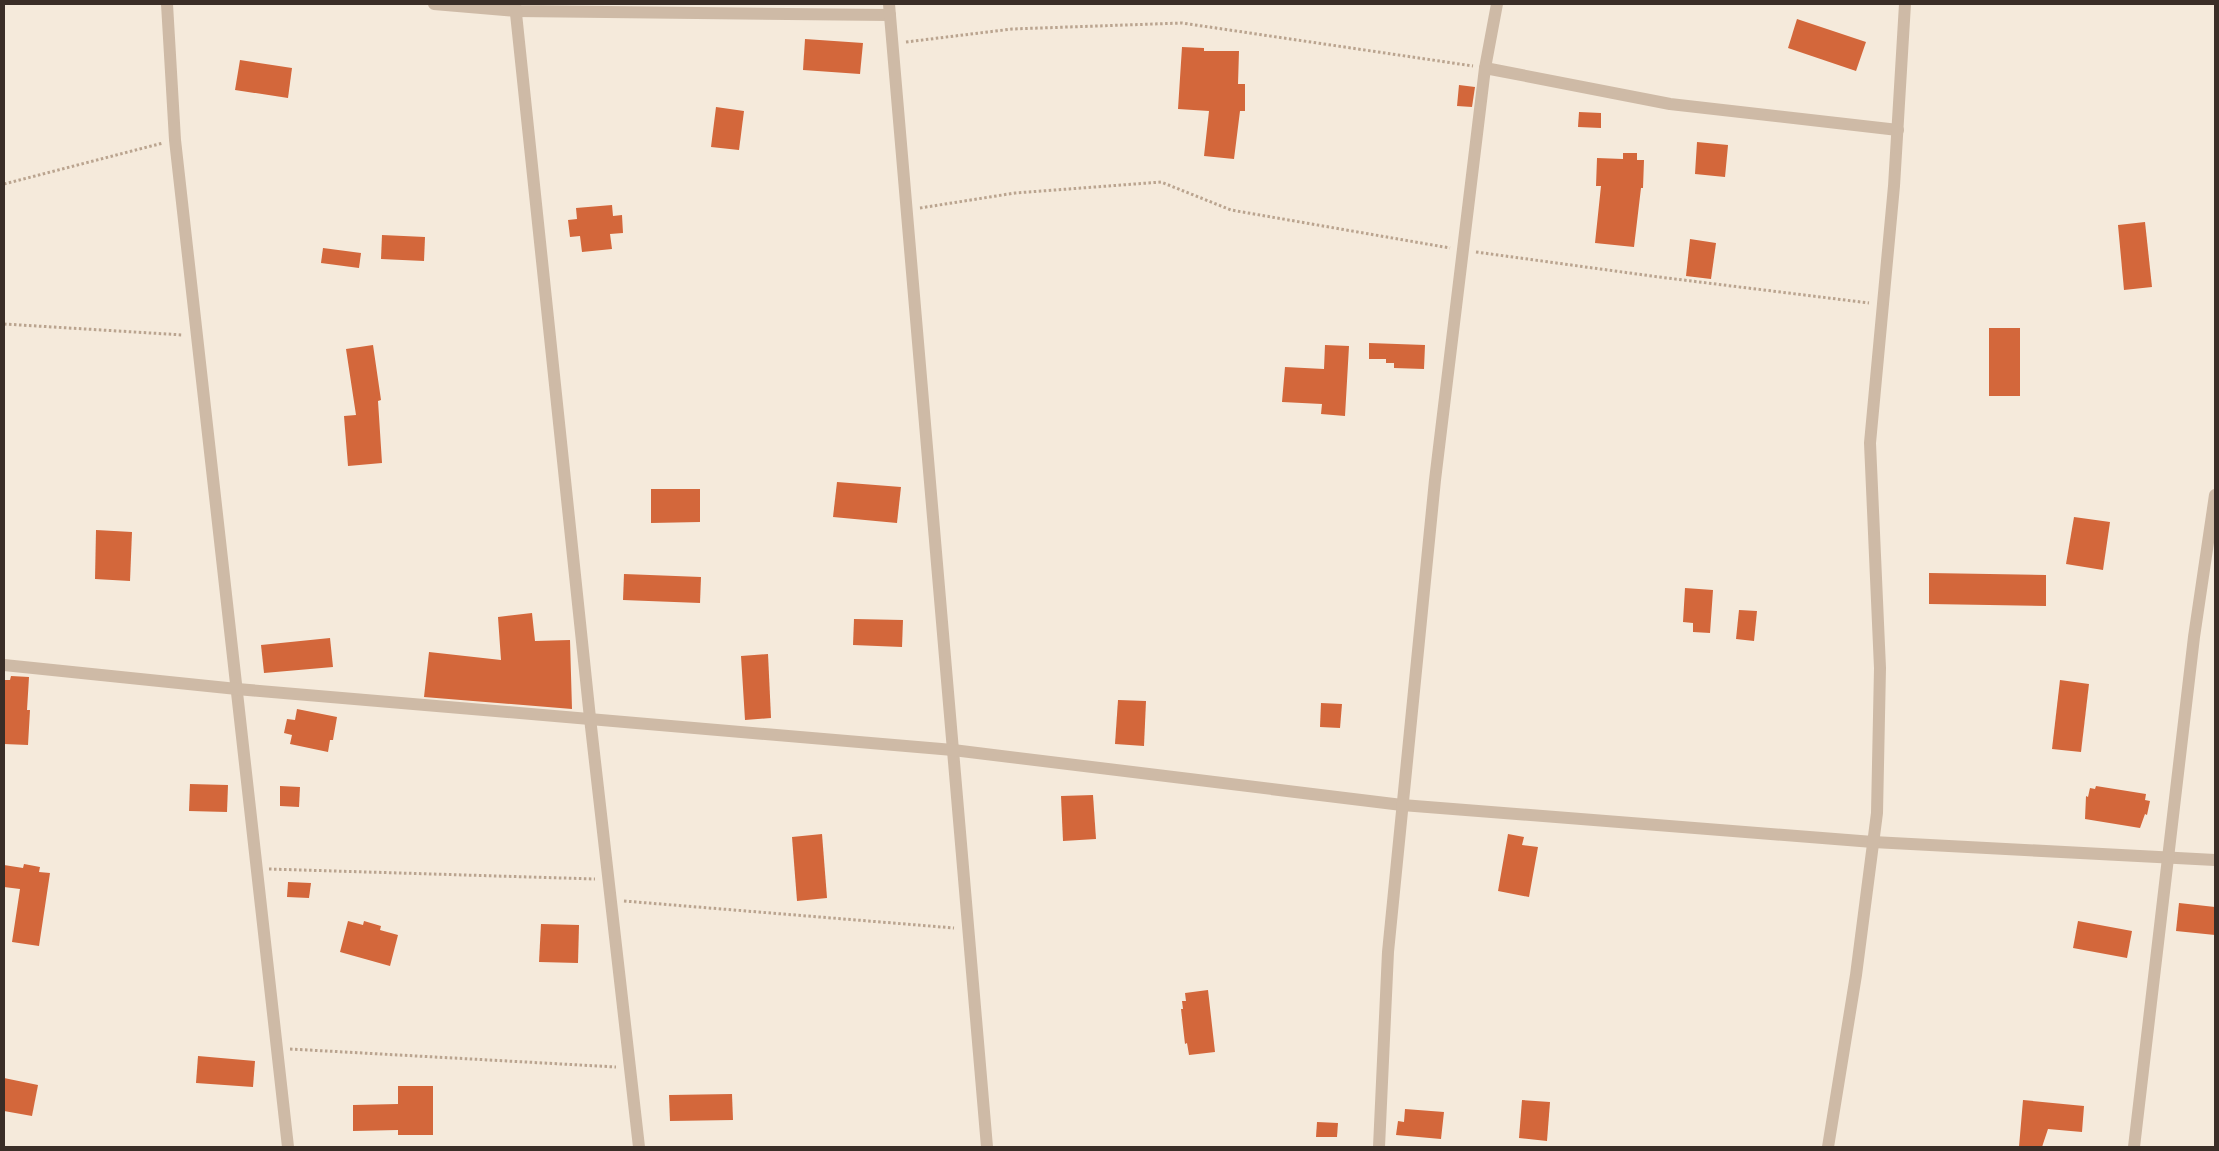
<svg xmlns="http://www.w3.org/2000/svg" width="2219" height="1151" font-family="Helvetica,sans-serif">
	<style>
		.building { fill: #d3673b }
		.lines { fill: none; stroke-linecap: round; stroke-linejoin: round }
		.path { stroke: #baa48f; stroke-width: 3; stroke-dasharray: 2.5 2.5; stroke-linecap: butt }
		.street { stroke: #cebaa6; stroke-width: 12 }
	</style>
	<rect width="100%" height="100%" fill="#f5eadb"/>
	<!-- building -->
	<g class="building">
		<path d="M1797,19l69,23 -10,29 -68,-23z"/>
		<path d="M805,39l58,4 -3,31 -57,-4z"/>
		<path d="M1182,47l22,1v3h35l-1,33h7v27h-5l-6,48 -30,-3 5,-45 -31,-2z"/>
		<path d="M240,60l52,8 -4,30 -53,-8z"/>
		<path d="M1459,85l16,2 -3,20 -15,-1z"/>
		<path d="M716,107l28,4 -5,39 -28,-3z"/>
		<path d="M1579,112l22,1v15l-23,-1z"/>
		<path d="M1697,142l31,3 -3,32 -30,-3z"/>
		<path d="M1623,153h14v7h7l-1,28h-2l-7,59 -39,-4 6,-57h-5l1,-28 26,1z"/>
		<path d="M612,205l1,11 9,-1 1,18 -13,1 2,15 -30,3 -2,-16 -10,1 -2,-17 9,-1 -1,-11z"/>
		<path d="M2145,222l7,65 -28,3 -6,-65z"/>
		<path d="M382,235l43,2 -1,24 -43,-2z"/>
		<path d="M1690,239l26,4 -5,36 -25,-3z"/>
		<path d="M323,248l38,5 -2,15 -38,-5z"/>
		<rect x="1989" y="328" width="31" height="68"/>
		<path d="M1369,343l56,2 -1,24 -30,-1v-5h-8v-4h-17z"/>
		<path d="M373,345l8,55 -3,1 4,62 -34,3 -4,-50 12,-1 -10,-66z"/>
		<path d="M1325,345l24,1 -4,70 -24,-2 1,-10 -40,-2 3,-35 39,2z"/>
		<path d="M837,482l64,5 -4,36 -64,-6z"/>
		<path d="M651,489h49v33l-49,1z"/>
		<path d="M2074,517l36,5 -7,48 -37,-6z"/>
		<path d="M96,530l36,2 -2,49 -35,-2z"/>
		<path d="M1929,573l117,2v31l-117,-2z"/>
		<path d="M624,574l77,3 -1,26 -77,-3z"/>
		<path d="M1685,588l28,2 -3,43 -17,-1v-9l-10,-1z"/>
		<path d="M1739,610l18,1 -3,30 -18,-2z"/>
		<path d="M532,613l3,28 35,-1 2,69 -148,-12 5,-45 72,8 -3,-43z"/>
		<path d="M854,619l49,1 -1,27 -49,-2z"/>
		<path d="M330,638l3,29 -69,6 -3,-28z"/>
		<path d="M768,654l3,64 -26,2 -4,-64z"/>
		<path d="M11,676l18,1 -2,33h3l-2,35 -24,-1v-64h6z"/>
		<path d="M2060,680l29,4 -8,68 -29,-3z"/>
		<path d="M1118,700l28,1 -2,45 -29,-2z"/>
		<path d="M1321,703l21,1 -2,24 -20,-1z"/>
		<path d="M297,709l40,8 -4,23h-3l-2,12 -38,-8 2,-9 -8,-2 3,-14 8,1z"/>
		<path d="M190,784l38,1 -1,27 -38,-1z"/>
		<path d="M280,786l20,1 -1,20 -19,-1z"/>
		<path d="M2096,786l50,8 -1,6 5,1 -3,14 -2,-1 -5,14 -55,-9 1,-23 2,1 2,-9 5,1z"/>
		<path d="M1093,795l3,44 -33,2 -2,-45z"/>
		<path d="M822,834l5,64 -30,3 -5,-64z"/>
		<path d="M1508,834l16,3 -2,8 16,2 -9,50 -31,-6z"/>
		<path d="M24,864l16,3 -1,5 11,1 -11,73 -27,-4 8,-53 -16,-2v-22l19,3z"/>
		<path d="M288,882l23,1 -2,15 -22,-1z"/>
		<path d="M2179,903l36,4v28l-39,-4z"/>
		<path d="M348,921l15,4 1,-4 17,5 -1,4 18,5 -8,31 -50,-14z"/>
		<path d="M2078,921l54,10 -5,27 -54,-10z"/>
		<path d="M541,924l38,1 -1,38 -39,-1z"/>
		<path d="M1208,990l7,62 -26,3 -2,-12 -2,1 -4,-35h2l-1,-8h4l-1,-8z"/>
		<path d="M198,1056l57,5 -2,26 -57,-4z"/>
		<path d="M4,1078l34,7 -6,31 -28,-5z"/>
		<path d="M398,1086h35v49h-35v-5l-45,1v-26l45,-1z"/>
		<path d="M732,1094l1,26 -63,1 -1,-26z"/>
		<path d="M1522,1100l28,2 -3,39 -28,-3z"/>
		<path d="M2023,1100l61,6 -2,26 -34,-3 -6,18h-23z"/>
		<path d="M1405,1109l39,3 -3,27 -45,-4 2,-14 6,1z"/>
		<path d="M1317,1122l21,1 -1,14h-21z"/>
	</g>
	<g class="lines">
		<!-- path -->
		<g class="path">
			<path d="M906,42l106,-13 170,-6 291,43"/>
			<path d="M4,184l159,-41"/>
			<path d="M920,208l95,-15 146,-11 70,28 219,38"/>
			<path d="M1476,252l183,25 210,26"/>
			<path d="M4,324l179,11"/>
			<path d="M269,869l326,10"/>
			<path d="M624,901l330,27"/>
			<path d="M290,1049l326,18"/>
		</g>
		<!-- street -->
		<g class="street">
			<path d="M167,4l8,136 113,1007"/>
			<path d="M434,4l82,7 374,4"/>
			<path d="M515,4l75,714 49,429"/>
			<path d="M889,4l98,1143"/>
			<path d="M1485,68l185,36 228,26"/>
			<path d="M4,665l233,24 716,61 449,55 471,37 342,18"/>
			<path d="M1379,1147l9,-195 47,-472 50,-412 12,-64"/>
			<path d="M1828,1147l28,-172 21,-162 3,-145 -10,-225 24,-257 11,-182"/>
			<path d="M2134,1147l60,-510 21,-142"/>
		</g>
	</g>
	<!-- border -->
	<rect width="2219" height="1151" fill="none" stroke="#3a2e27" stroke-width="10"/>
</svg>
